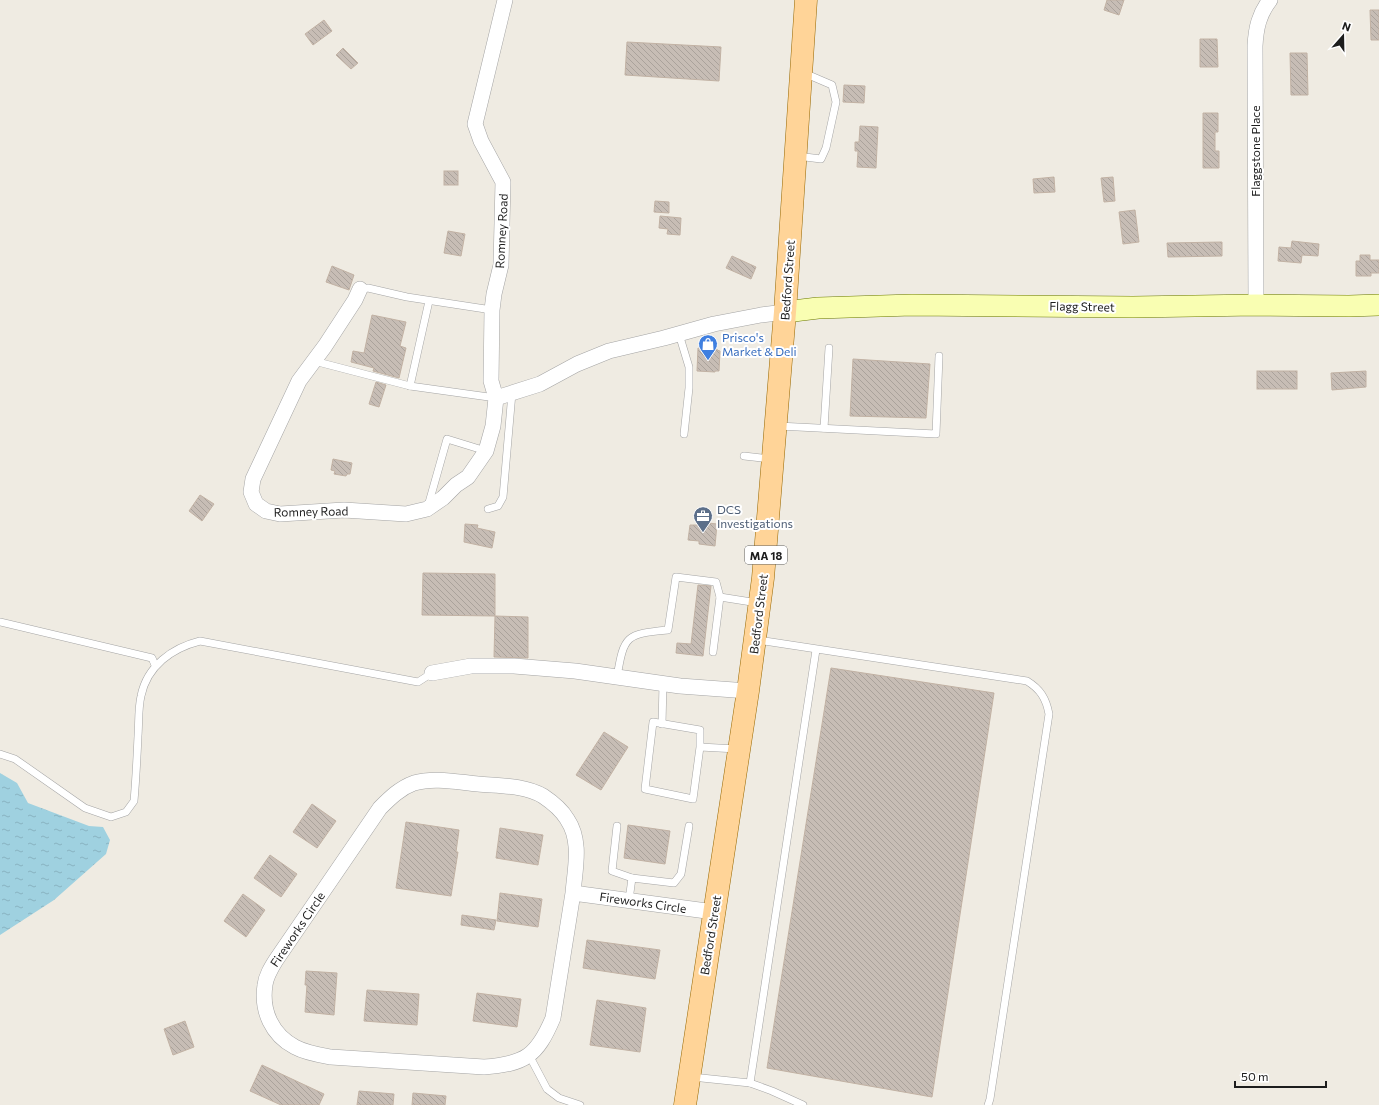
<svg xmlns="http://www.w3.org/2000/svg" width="1379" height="1105" font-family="Commissioner,sans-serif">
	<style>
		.water { fill: url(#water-ripples) }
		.building { fill: url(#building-back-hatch); stroke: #c2b2a4 }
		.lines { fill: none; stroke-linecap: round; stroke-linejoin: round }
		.lane-casing { stroke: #a4a4a4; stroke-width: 8 }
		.street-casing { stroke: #a4a4a4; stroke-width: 16 }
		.secondary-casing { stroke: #6a7900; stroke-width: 22 }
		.primary-casing { stroke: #976700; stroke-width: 23 }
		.lane { stroke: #fff; stroke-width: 7 }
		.street { stroke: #fff; stroke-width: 15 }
		.secondary { stroke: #f9feb2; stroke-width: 21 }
		.primary { stroke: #ffd498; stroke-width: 22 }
		.labels { text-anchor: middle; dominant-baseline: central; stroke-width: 4; stroke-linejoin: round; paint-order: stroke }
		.shield { fill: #fff; stroke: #616161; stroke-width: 1 }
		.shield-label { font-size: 11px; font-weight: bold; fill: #1d1d1d }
		.street-label { font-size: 12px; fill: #1d1d1d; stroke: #fff }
		.shop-label { font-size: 12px; fill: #366cbe; stroke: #fff; text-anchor: start }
		.service-label { font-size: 12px; fill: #4e5e75; stroke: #fff; text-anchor: start }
	</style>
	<defs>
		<pattern id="water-ripples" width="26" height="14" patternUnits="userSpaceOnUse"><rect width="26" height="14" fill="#9fd1e0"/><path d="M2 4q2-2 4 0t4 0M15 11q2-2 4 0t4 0" fill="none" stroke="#88b3c0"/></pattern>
		<pattern id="building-back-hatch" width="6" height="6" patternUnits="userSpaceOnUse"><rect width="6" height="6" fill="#c7bdb5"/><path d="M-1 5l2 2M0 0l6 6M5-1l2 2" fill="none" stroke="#aaa29b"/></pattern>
	</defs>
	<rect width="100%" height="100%" fill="#efebe2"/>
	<!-- water -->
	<path class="water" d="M0,773l17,10 11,20 61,23 14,1 7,13 -4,14 -52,46 -54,35z"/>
	<!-- building -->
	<g class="building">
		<path d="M1107,0h17l-5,15 -15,-5z"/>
		<path d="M1370,10h9v30h-8z"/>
		<path d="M324,20l8,11 -19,14 -8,-11z"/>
		<path d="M1200,39h17l1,28h-18z"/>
		<path d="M627,42l94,5 -2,34 -94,-6z"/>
		<path d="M343,48l15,15 -7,6 -15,-14z"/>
		<path d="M1290,53h17l1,42h-17z"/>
		<path d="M844,85l21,1 -1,17 -21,-1z"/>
		<path d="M1203,113h15v19h-3v19h4v17h-16z"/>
		<path d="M860,126l18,1 -2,41 -19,-1 1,-16h-3v-9h4z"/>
		<rect x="444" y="171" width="14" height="14"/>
		<path d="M1054,177l1,15 -21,1 -1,-14z"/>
		<path d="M1113,177l2,24 -11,1 -3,-24z"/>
		<path d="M655,201l14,1v11l-15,-1z"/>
		<path d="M1135,210l4,32 -16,2 -4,-32z"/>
		<path d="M660,216l21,2 -1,17 -13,-1 1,-5 -9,-1z"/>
		<path d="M448,231l17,3 -4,22 -17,-3z"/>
		<path d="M1292,241l27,3 -1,12 -16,-1 -1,8 -23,-2 1,-14 12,1z"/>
		<path d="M1222,242v14l-54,1 -1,-14z"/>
		<path d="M1360,255h10v5h9v13h-8v3h-15v-15h4z"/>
		<path d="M732,256l24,11 -5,12 -25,-11z"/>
		<path d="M332,266l22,9 -5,15 -23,-8z"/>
		<path d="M372,315l34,7 -6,24 6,2 -7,30 -26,-7 1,-3 -23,-6 2,-11 11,2z"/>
		<path d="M698,348l19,1v1l3,1 -1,20h-4v1l-18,-1z"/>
		<path d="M853,359l77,5 -4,54 -76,-2z"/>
		<rect x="1257" y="371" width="40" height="18"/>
		<path d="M1366,371v16l-34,3 -1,-17z"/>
		<path d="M376,382l10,3 -7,22 -10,-3z"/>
		<path d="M333,459l19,4 -2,11h-3l-1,2 -12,-2 1,-3 -4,-1z"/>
		<path d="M200,495l14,9 -12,17 -13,-10z"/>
		<path d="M700,522l17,2 -2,22 -16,-2v-3l-11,-1 2,-15h10z"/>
		<path d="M465,524l13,1 -1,3 18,4 -3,16 -28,-6z"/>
		<path d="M423,573l72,1v42l-73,-1z"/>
		<path d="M698,585l13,1 -8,70 -27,-3 1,-10 14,1z"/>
		<path d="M495,616l33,1v41l-34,-1z"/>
		<path d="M831,668l163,25 -62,404 -165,-29z"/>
		<path d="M604,732l24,15 -27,43 -25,-15z"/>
		<path d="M312,804l24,17 -19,27 -24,-16z"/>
		<path d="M406,822l53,8 -3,22h2l-7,44 -55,-8z"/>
		<path d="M628,825l42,6 -5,33 -41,-6z"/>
		<path d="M500,828l43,7 -5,30 -42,-7z"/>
		<path d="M270,855l27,19 -16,23 -27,-19z"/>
		<path d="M500,893l42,6 -4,28 -41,-6z"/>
		<path d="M243,894l22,16 -19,27 -22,-16z"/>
		<path d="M462,915l34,5 -2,10 -33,-5z"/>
		<path d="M587,940l73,10 -5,29 -72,-11z"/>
		<path d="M306,971l31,2 -3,42 -29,-3 2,-27h-2z"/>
		<path d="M367,990l52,4 -2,31 -53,-4z"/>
		<path d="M477,993l44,6 -4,28 -44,-6z"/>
		<path d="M597,1000l49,8 -6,44 -50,-7z"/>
		<path d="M185,1021l9,26 -21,8 -9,-26z"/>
		<path d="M262,1065l62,29 -5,11h-38l-31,-14z"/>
		<path d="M359,1091l35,3 -1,11h-36z"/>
		<path d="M413,1093l33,3 -1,9h-33z"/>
	</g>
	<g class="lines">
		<defs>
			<g id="lane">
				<path d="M797,156l24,3 5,-11 10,-46 -4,-17 -28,-12"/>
				<path d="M360,289l8,-1 39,9 85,13"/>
				<path d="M679,334l10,33v21l-5,46"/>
				<path d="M314,361l96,25 86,12"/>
				<path d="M410,386l19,-85"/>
				<path d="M778,426l158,8 3,-78"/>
				<path d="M824,428l5,-80"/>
				<path d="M744,456l26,3"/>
				<path d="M428,506l19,-67 39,12"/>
				<path d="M488,509l10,-3 5,-9 9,-104"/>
				<path d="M0,622l152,36 3,7"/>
				<path d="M758,640l269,41c13,8 19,17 22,33l-59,385 -2,6"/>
				<path d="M713,652l7,-55 38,6"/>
				<path d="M617,677c7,-42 9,-43 51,-47l8,-53 40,5 4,15"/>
				<path d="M662,724l1,-40"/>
				<path d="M700,747v-17l-47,-8 -8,67 48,10 7,-52 37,2"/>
				<path d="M0,754l15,5 70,49 26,9 15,-5 8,-11c2,-22 3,-43 4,-65 1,-13 0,-27 3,-40 6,-30 31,-48 59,-55l218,41 14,-9"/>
				<path d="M617,826l-5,45 20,7"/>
				<path d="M629,900l3,-22 42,5 7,-9 8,-48"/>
				<path d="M529,1055l18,34 12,9 21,7"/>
				<path d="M692,1077l58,6 22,8 31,14"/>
				<path d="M750,1083l66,-433"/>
			</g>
			<g id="street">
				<path d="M360,289l-5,11 -30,46 -26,35 -46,98 -2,13 5,12 10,7 14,3 64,-4 62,4 21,-5 16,-11 13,-13 12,-8 18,-26 7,-25 3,-28 -5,-17 1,-71 2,-16 7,-29 2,-83 -22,-41 -6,-17 30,-124"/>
				<path d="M1256,305l-1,-259c1,-18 4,-32 15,-46"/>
				<path d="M496,398l44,-14 37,-20 32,-13 55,-13 50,-14 47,-9 24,-3"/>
				<path d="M432,673l39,-7h43l61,5 105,15 68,5"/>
				<path d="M573,893l-20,125c-16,38 -28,46 -69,49l-153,-10c-12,-2 -25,-4 -36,-10 -23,-12 -34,-36 -30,-62 1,-9 6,-17 11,-25l104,-152c10,-10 20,-20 34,-25 20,-6 43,-1 64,1 21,2 46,1 65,12 9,6 18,13 24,23 15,22 8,49 6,74l141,19"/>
			</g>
			<path id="secondary" d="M785,312l33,-4 94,-3 221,2 123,-2 93,1 30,-1"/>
			<path id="primary" d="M685,1105l63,-414 15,-113 22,-266 21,-312"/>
		</defs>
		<!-- lane casing -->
		<use href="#lane" class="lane-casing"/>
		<!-- street casing -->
		<use href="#street" class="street-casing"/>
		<!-- secondary casing -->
		<use href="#secondary" class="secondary-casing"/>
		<!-- primary casing -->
		<use href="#primary" class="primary-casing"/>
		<!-- lane -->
		<use href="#lane" class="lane"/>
		<!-- street -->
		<use href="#street" class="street"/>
		<!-- secondary -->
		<use href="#secondary" class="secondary"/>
		<!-- primary -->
		<use href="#primary" class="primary"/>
	</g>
	<!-- icons -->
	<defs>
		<symbol id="shop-pin" viewBox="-11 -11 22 30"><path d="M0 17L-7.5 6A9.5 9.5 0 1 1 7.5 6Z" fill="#3f7fe0" stroke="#fff"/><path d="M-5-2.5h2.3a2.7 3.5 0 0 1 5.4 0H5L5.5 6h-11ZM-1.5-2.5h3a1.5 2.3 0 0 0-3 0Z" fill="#fff"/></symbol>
		<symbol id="office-pin" viewBox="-11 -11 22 30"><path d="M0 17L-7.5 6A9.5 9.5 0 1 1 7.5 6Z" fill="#5c6f8a" stroke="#fff"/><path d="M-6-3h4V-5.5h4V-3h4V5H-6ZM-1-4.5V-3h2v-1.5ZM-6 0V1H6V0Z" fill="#fff"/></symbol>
	</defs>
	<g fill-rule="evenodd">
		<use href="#shop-pin" x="697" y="333" width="22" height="30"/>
		<use href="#office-pin" x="692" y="505" width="22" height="30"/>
	</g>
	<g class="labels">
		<!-- shield labels -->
		<rect class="shield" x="745" y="546" width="42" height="18" rx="3"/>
		<g class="shield-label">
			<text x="766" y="555">MA 18</text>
		</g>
		<!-- street labels -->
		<g class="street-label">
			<text transform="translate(1255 151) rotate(-90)">Flaggstone Place</text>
			<text transform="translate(501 231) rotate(-87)">Romney Road</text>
			<text transform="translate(787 280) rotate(-86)">Bedford Street</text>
			<text transform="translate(1082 306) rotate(1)">Flagg Street</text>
			<text transform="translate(311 511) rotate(-1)">Romney Road</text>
			<text transform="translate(758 614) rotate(-83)">Bedford Street</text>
			<text transform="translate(643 902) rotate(8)">Fireworks Circle</text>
			<text transform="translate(297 929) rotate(-56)">Fireworks Circle</text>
			<text transform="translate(710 935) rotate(-81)">Bedford Street</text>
		</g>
		<!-- shop labels -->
		<g class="shop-label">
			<text x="722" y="337">Prisco's<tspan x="722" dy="14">Market &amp; Deli</tspan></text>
		</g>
		<!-- service labels -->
		<g class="service-label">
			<text x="717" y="509">DCS<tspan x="717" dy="14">Investigations</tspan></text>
		</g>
	</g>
	<!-- north arrow -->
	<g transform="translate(1343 36) rotate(20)" stroke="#ffffff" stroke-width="3" paint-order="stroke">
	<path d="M0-3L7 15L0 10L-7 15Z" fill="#1d1d1d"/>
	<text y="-6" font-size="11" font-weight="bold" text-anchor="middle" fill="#1d1d1d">N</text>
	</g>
	<!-- scale -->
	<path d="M1235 1081v6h91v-6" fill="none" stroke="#1d1d1d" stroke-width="2"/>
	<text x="1241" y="1081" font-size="12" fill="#1d1d1d" stroke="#ffffff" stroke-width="3" paint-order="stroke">50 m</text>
</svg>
